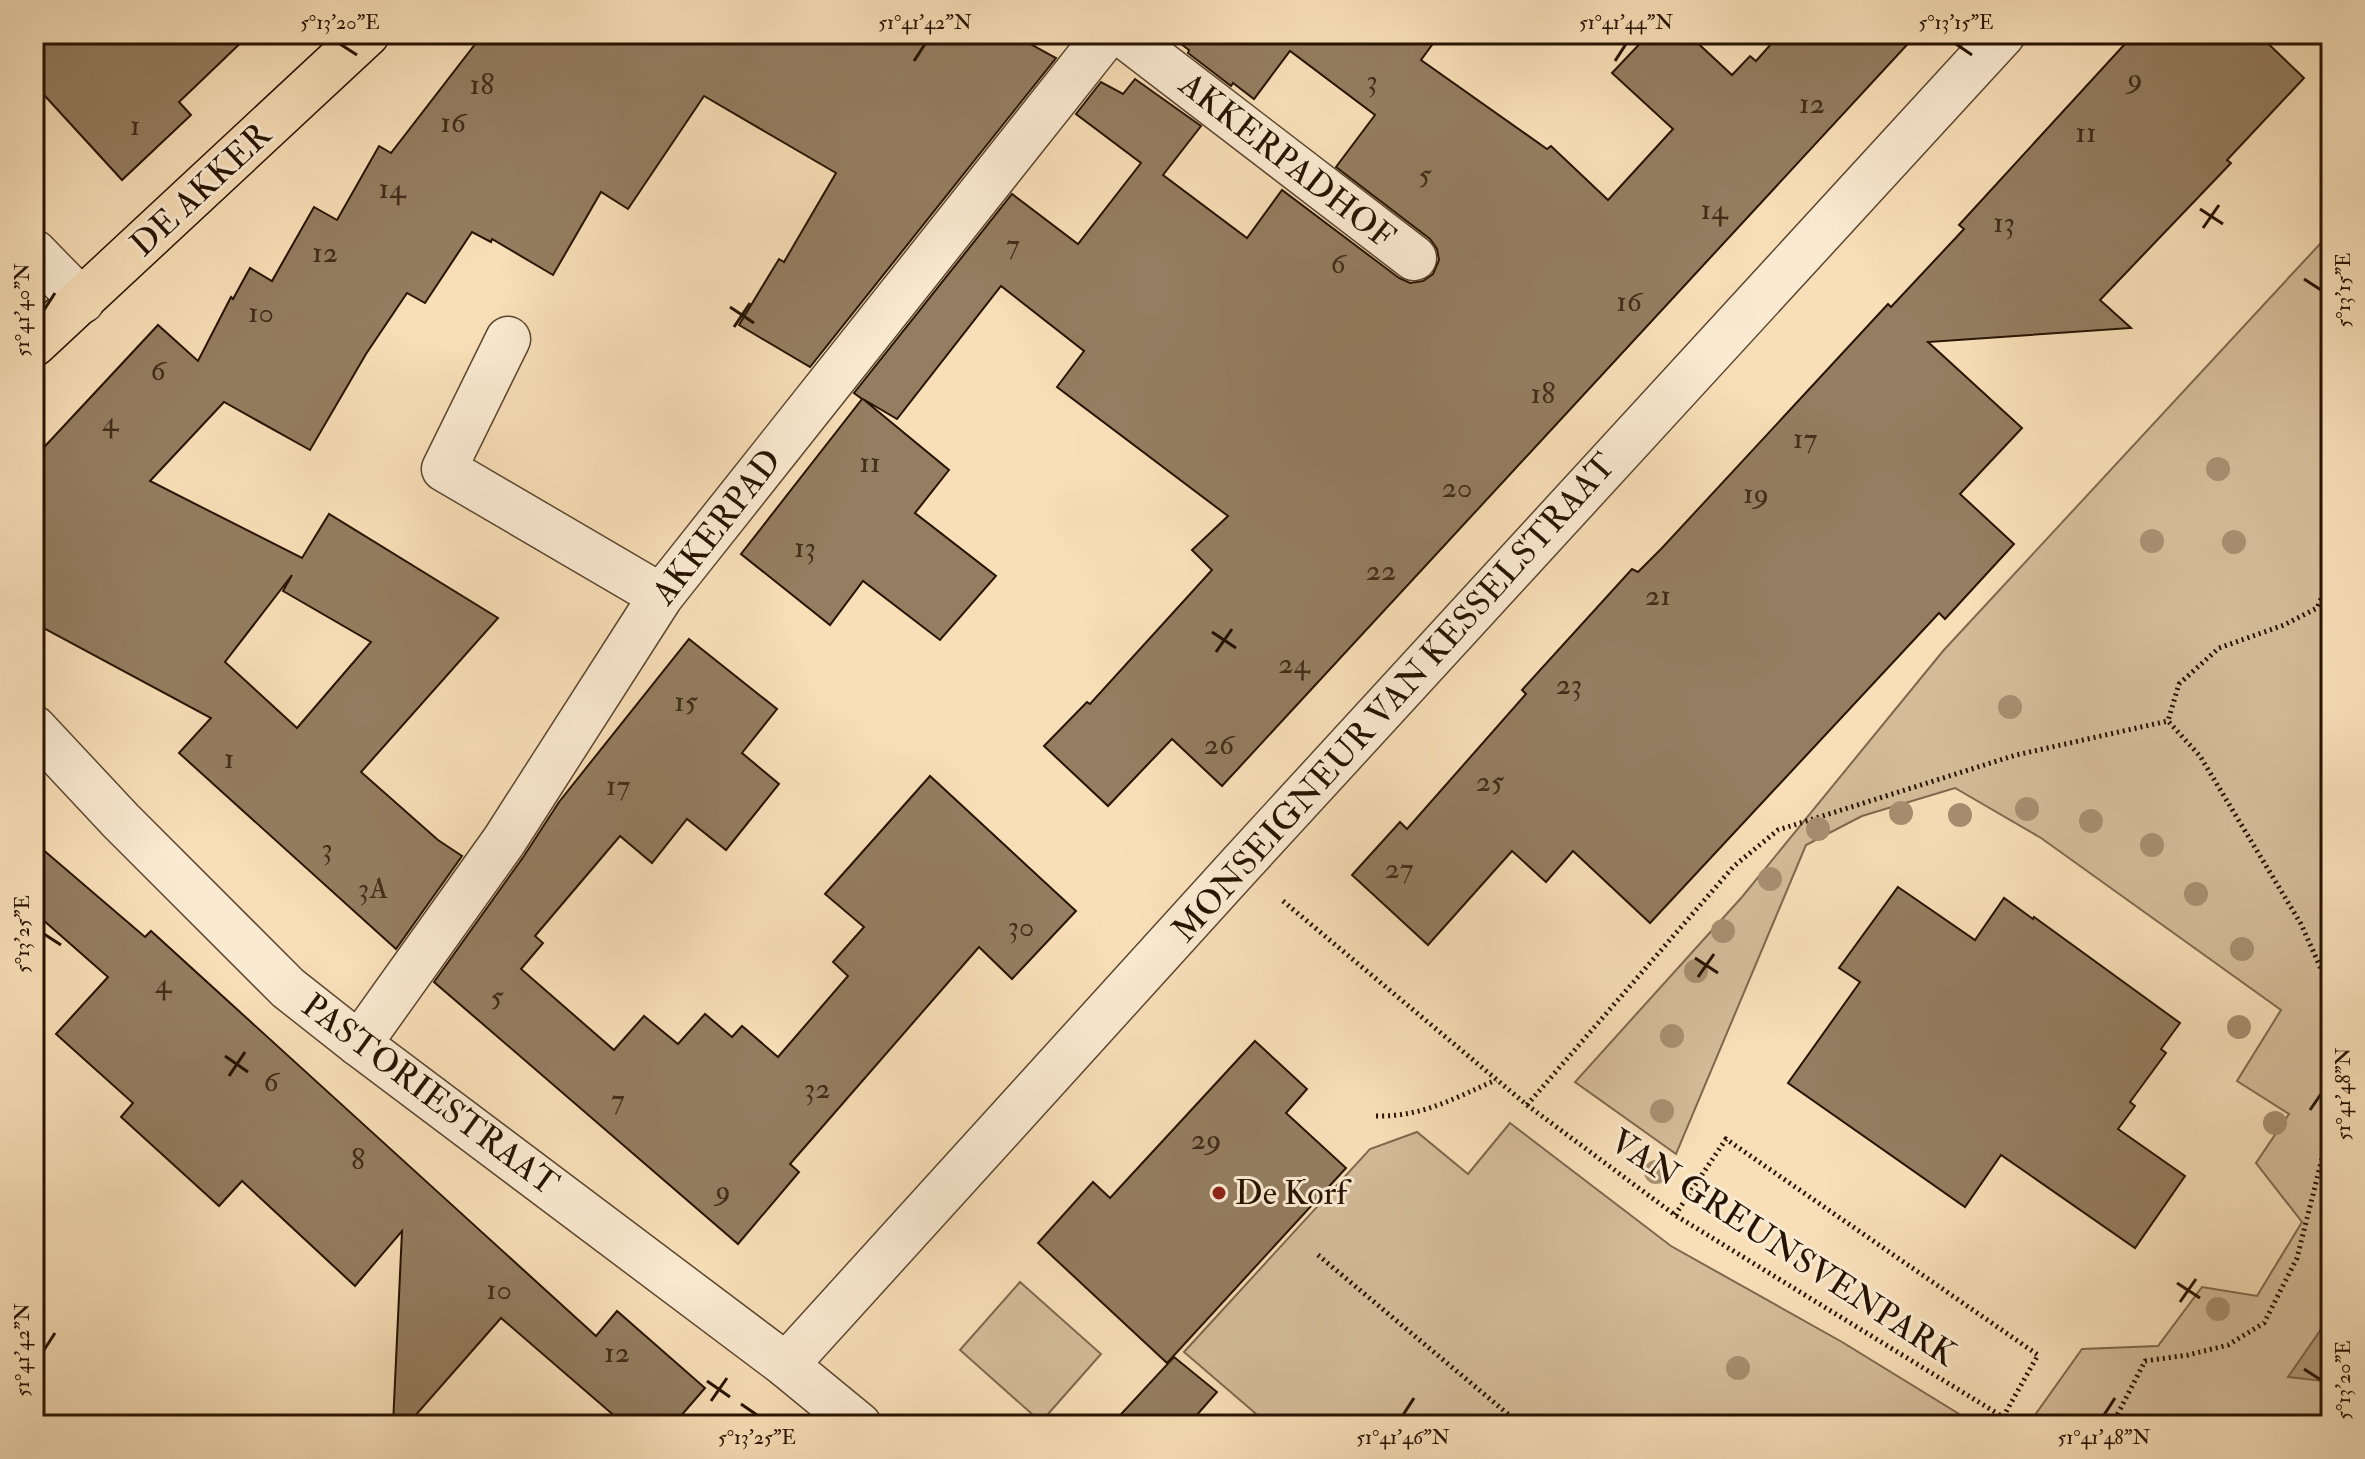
<svg xmlns="http://www.w3.org/2000/svg" width="2365" height="1459" font-family="'IM FELL Double Pica',serif">
	<style>
		.green { fill: #d4bc99; stroke: #7e684d; stroke-width: 2 }
		.water { fill: #b19a7a; stroke: #7a644a; stroke-width: 2 }
		.building { fill: #947d60; stroke: #271301; stroke-width: 2; fill-rule: evenodd }
		.lines { fill: none; stroke-linecap: round; stroke-linejoin: round }
		.minor-casing { stroke: #5b462f; stroke-width: 47 }
		.major-casing { stroke: #271301; stroke-width: 47 }
		.path { stroke: #271301; stroke-width: 5; stroke-dasharray: 2 4; stroke-linecap: butt }
		.minor { stroke: #faead1; stroke-width: 44 }
		.major { stroke: #f8dfb8; stroke-width: 44 }
		.tree { fill: #a78f70 }
		.ticks { fill: none; stroke: #271301; stroke-width: 3 }
		.poi-dot { fill: #8f2418; stroke: #faead1; stroke-width: 3 }
		.labels { text-anchor: middle; dominant-baseline: central; stroke-width: 6; stroke-linejoin: round; paint-order: stroke }
		.number-label { font-size: 30px; fill: #422e19 }
		.street-label { font-size: 34px; fill: #271301; stroke: #faead1 }
		.poi-label { font-size: 34px; fill: #271301; stroke: #faead1; text-anchor: start }
		.neatline { fill: none; stroke: #271301; stroke-width: 3 }
		.ticks-label { font-size: 20px; text-anchor: middle; fill: #271301 }
	</style>
	<rect width="100%" height="100%" fill="#f8dfb8"/>
	<filter id="stains"><feTurbulence type="fractalNoise" baseFrequency=".0025" numOctaves="4"/><feColorMatrix values="0 0 0 0 .2 0 0 0 0 .09 0 0 0 0 .02 0 0 0 .5 -.17"/></filter>
	<radialGradient id="worn" r=".72"><stop offset=".6" stop-color="#630" stop-opacity="0"/><stop offset="1" stop-color="#630" stop-opacity=".3"/></radialGradient>
	<!-- green -->
	<g class="green">
		<path d="M2331,232v1193h-281l-15,-10 47,-66 76,-3 44,-59 55,9 45,-74 -46,-59 33,-49 -52,-33 44,-71 -240,-172 -86,-50 -93,28 -56,29 -130,309 -101,-72 167,-185 201,-246z"/>
		<path d="M1510,1123l161,123 171,96 135,83h-708l-85,-73 186,-203 47,-17 51,42z"/>
		<path d="M1020,1282l81,72 -60,68 -81,-72z"/>
	</g>
	<!-- water -->
	<path class="water" d="M2331,1315v67l-43,-5z"/>
	<!-- building -->
	<g class="building">
		<path d="M34,34h216l-71,68 12,13 -69,65 -88,-96z"/>
		<path d="M483,34h529l44,24 -246,309 -71,-42 40,-66 5,3 52,-89 -132,-77 -76,113 -27,-17 -48,83 -61,-36 -1,3 -19,-10 -47,71 -18,-10 -41,61 -56,96 -86,-48 -74,79 152,77 27,-44 169,104 -137,154 77,68 24,16 -66,93 -217,-196 32,-35 -177,-95v-165l124,-133 40,36 33,-64 2,2 17,-31 22,13 42,-74 23,13 42,-74 12,7zM292,575l-9,16 88,51 -74,86 -72,-66z"/>
		<path d="M1168,34h272l-19,26 126,89 4,-3 57,54 65,-71 -61,-56 37,-39h39l44,41 18,-19 6,5 24,-27h137l-695,752 -50,-47 -64,67 -64,-60 43,-44 3,2 122,-134 -20,-20 36,-34 -171,-129 27,-36 -83,-65 -104,133 -34,-20 86,71 -34,43 81,63 -56,64 -77,-59 -33,44 -89,-71 121,-155 -8,-6 158,-199 66,50 63,-81 -65,-49 25,-32 22,12 12,-15 66,47 -38,49 84,63 35,-48 117,88 11,5 13,-2 10,-7 6,-14 -2,-11 -7,-10 -94,-72 39,-52 -85,-64 -36,48 -21,-16 -2,3 -43,-33 1,-3z"/>
		<path d="M2134,34h124l46,44 -77,82 4,3 -131,137 31,28 -203,14 94,86 -62,66 54,50 -69,75 -6,-6 -289,310 -77,-72 -27,31 -34,-31 -84,94 -76,-70 48,-53 7,7 119,-135 -4,-4 110,-121 6,3 24,-24 226,-244 3,3 73,-78 -5,-4z"/>
		<path d="M689,639l88,70 -35,44 37,31 -53,66 -39,-31 -35,44 -32,-27 -85,100 8,7 -22,26 93,81 30,-34 34,28 27,-30 27,23 10,-11 36,31 70,-81 -15,-14 31,-35 -39,-33 105,-118 146,135 -64,68 -33,-32 -189,217 9,8 -61,72 -304,-262 90,-126 35,-54z"/>
		<path d="M34,842l111,95 6,-6 445,405 21,-25 88,77 -32,37h-48l-124,-107 -94,107h-14l9,-194 -47,55 -113,-105 -23,25 -98,-89 12,-14 -77,-69 52,-57 -74,-65z"/>
		<path d="M1898,887l77,53 29,-42 29,21 1,-2 146,106 -19,26 5,4 -36,49 5,4 -17,23 67,47 -50,72 -134,-93 -36,52 -177,-124 72,-101 -21,-14z"/>
		<path d="M1255,1041l52,48 -21,24 60,55 -179,195 -129,-120 55,-61 17,16z"/>
		<path d="M1174,1357l43,35 -29,33h-77z"/>
	</g>
	<g class="lines">
		<defs>
			<g id="minor">
				<path d="M1122,34l292,224"/>
				<path d="M34,252l48,49"/>
				<path d="M508,339l-64,130 217,127"/>
				<path d="M34,728l87,93 167,167 71,56 427,321 73,60"/>
				<path d="M359,1044l145,-203 157,-245 446,-562"/>
				<path d="M786,1365l454,-500 763,-831"/>
			</g>
			<path id="major" d="M34,344l333,-310"/>
		</defs>
		<!-- minor casing -->
		<use href="#minor" class="minor-casing"/>
		<!-- major casing -->
		<use href="#major" class="major-casing"/>
		<!-- path -->
		<g class="path">
			<path d="M2331,577l-14,31 -33,17 -65,23 -40,36 -11,37 32,35 101,168 30,67"/>
			<path d="M1283,901l244,204 148,110 341,210"/>
			<path d="M1527,1105l207,-239 44,-36 238,-75 152,-34"/>
			<path d="M1376,1116c46,1 79,-18 120,-36"/>
			<path d="M1675,1215l51,-76 312,216 -35,62"/>
			<path d="M1318,1255l203,170"/>
			<path d="M2112,1425l33,-64 43,-6 40,-10 36,-22 33,-65 34,-135"/>
		</g>
		<!-- minor -->
		<use href="#minor" class="minor"/>
		<!-- major -->
		<use href="#major" class="major"/>
	</g>
	<!-- trees -->
	<g class="tree">
		<circle cx="2218" cy="469" r="12"/>
		<circle cx="2152" cy="541" r="12"/>
		<circle cx="2234" cy="542" r="12"/>
		<circle cx="2010" cy="707" r="12"/>
		<circle cx="2027" cy="809" r="12"/>
		<circle cx="1901" cy="813" r="12"/>
		<circle cx="1960" cy="815" r="12"/>
		<circle cx="2091" cy="821" r="12"/>
		<circle cx="1818" cy="829" r="12"/>
		<circle cx="2152" cy="845" r="12"/>
		<circle cx="1770" cy="879" r="12"/>
		<circle cx="2196" cy="894" r="12"/>
		<circle cx="1723" cy="931" r="12"/>
		<circle cx="2242" cy="949" r="12"/>
		<circle cx="1696" cy="971" r="12"/>
		<circle cx="2239" cy="1027" r="12"/>
		<circle cx="1672" cy="1036" r="12"/>
		<circle cx="1662" cy="1111" r="12"/>
		<circle cx="2275" cy="1123" r="12"/>
		<circle cx="1656" cy="1172" r="12"/>
		<circle cx="2218" cy="1309" r="12"/>
		<circle cx="1738" cy="1368" r="12"/>
	</g>
	<!-- ticks -->
	<path class="ticks" d="M340,44l17,11M1956,44l16,11M914,61l11,-17M1615,61l11,-17M2200,209l23,15M2203,228l16,-23M2304,279l17,11M730,307l24,16M44,310l11,-17M734,327l16,-24M1212,632l24,16M1216,652l16,-23M44,934l17,11M1695,958l23,15M1698,977l16,-23M225,1056l23,16M229,1076l16,-24M2310,1110l11,-16M2177,1283l23,15M2180,1302l16,-23M44,1350l11,-17M2304,1369l17,11M707,1381l23,16M711,1401l16,-23M741,1404l16,11M1403,1415l11,-17M2104,1415l11,-17"/>
	<!-- markers -->
	<circle class="poi-dot" cx="1219" cy="1193" r="8"/>
	<g class="labels">
		<!-- number labels -->
		<g class="number-label">
			<text x="2135" y="78">9</text>
			<text x="1372" y="80">3</text>
			<text x="482" y="84">18</text>
			<text x="1812" y="103">12</text>
			<text x="453" y="122">16</text>
			<text x="135" y="125">1</text>
			<text x="2086" y="132">11</text>
			<text x="1425" y="174">5</text>
			<text x="392" y="188">14</text>
			<text x="1714" y="209">14</text>
			<text x="2004" y="222">13</text>
			<text x="1013" y="244">7</text>
			<text x="325" y="252">12</text>
			<text x="1338" y="263">6</text>
			<text x="1629" y="301">16</text>
			<text x="261" y="312">10</text>
			<text x="158" y="370">6</text>
			<text x="1543" y="393">18</text>
			<text x="110" y="421">4</text>
			<text x="1805" y="438">17</text>
			<text x="870" y="462">11</text>
			<text x="1457" y="487">20</text>
			<text x="1756" y="493">19</text>
			<text x="805" y="547">13</text>
			<text x="1381" y="570">22</text>
			<text x="1658" y="595">21</text>
			<text x="1294" y="663">24</text>
			<text x="1569" y="684">23</text>
			<text x="686" y="701">15</text>
			<text x="1219" y="744">26</text>
			<text x="229" y="758">1</text>
			<text x="1490" y="781">25</text>
			<text x="618" y="785">17</text>
			<text x="327" y="848">3</text>
			<text x="1399" y="868">27</text>
			<text x="373" y="888">3A</text>
			<text x="1021" y="926">30</text>
			<text x="163" y="983">4</text>
			<text x="497" y="996">5</text>
			<text x="271" y="1081">6</text>
			<text x="817" y="1088">32</text>
			<text x="618" y="1099">7</text>
			<text x="1206" y="1139">29</text>
			<text x="358" y="1159">8</text>
			<text x="723" y="1190">9</text>
			<text x="499" y="1289">10</text>
			<text x="617" y="1352">12</text>
		</g>
		<!-- street labels -->
		<g class="street-label">
			<text transform="translate(1287 161) rotate(38)">AKKERPADHOF</text>
			<text transform="translate(201 190) rotate(-43)">DE AKKER</text>
			<text transform="translate(717 527) rotate(-52)">AKKERPAD</text>
			<text transform="translate(1394 698) rotate(-48)">MONSEIGNEUR VAN KESSELSTRAAT</text>
			<text transform="translate(430 1095) rotate(37)">PASTORIESTRAAT</text>
			<text transform="translate(1783 1248) rotate(33)">VAN GREUNSVENPARK</text>
		</g>
		<!-- poi labels -->
		<g class="poi-label">
			<text x="1235" y="1193">De Korf</text>
		</g>
	</g>
	<!-- margin -->
	<rect width="2365" height="1459" fill="none" stroke="#f8dfb8" stroke-width="88"/>
	<rect x="44" y="44" width="2277" height="1371" class="neatline"/>
	<g class="ticks-label">
		<text x="340" y="29">5°13'20"E</text>
		<text x="925" y="29">51°41'42"N</text>
		<text x="1626" y="29">51°41'44"N</text>
		<text x="1956" y="29">5°13'15"E</text>
		<text transform="translate(2343 290) rotate(-90)" y="7">5°13'15"E</text>
		<text transform="translate(22 310) rotate(-90)" y="7">51°41'40"N</text>
		<text transform="translate(22 934) rotate(-90)" y="7">5°13'25"E</text>
		<text transform="translate(2343 1094) rotate(-90)" y="7">51°41'48"N</text>
		<text transform="translate(22 1350) rotate(-90)" y="7">51°41'42"N</text>
		<text transform="translate(2343 1380) rotate(-90)" y="7">5°13'20"E</text>
		<text x="757" y="1444">5°13'25"E</text>
		<text x="1403" y="1444">51°41'46"N</text>
		<text x="2104" y="1444">51°41'48"N</text>
	</g>
	<rect width="100%" height="100%" filter="url(#stains)"/>
	<rect width="100%" height="100%" fill="url(#worn)"/>
</svg>
